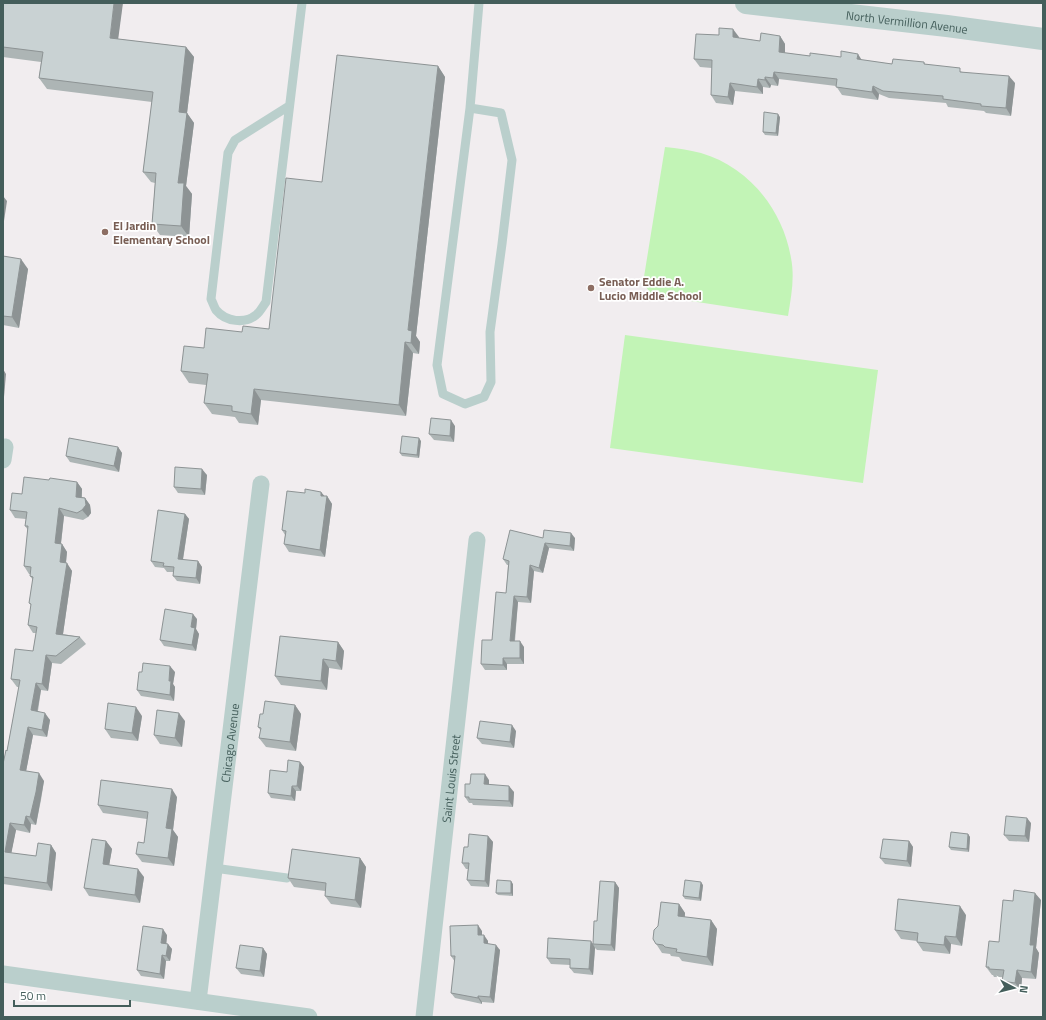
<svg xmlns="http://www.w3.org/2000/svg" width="1046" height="1020" font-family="'Titillium Web',sans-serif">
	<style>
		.green { fill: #c2f4b6 }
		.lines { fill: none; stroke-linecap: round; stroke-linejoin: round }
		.service { stroke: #bacfcc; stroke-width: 9 }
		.minor { stroke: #bacfcc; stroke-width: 17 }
		.tertiary { stroke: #bacfcc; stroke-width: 22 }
		.wall { fill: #adb5b5 }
		.shaded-wall { fill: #8d9394 }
		.building { fill: #c9d2d3; stroke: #8d9394 }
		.education-dot { fill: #8d6e63; stroke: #fff; stroke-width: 1.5 }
		.labels { text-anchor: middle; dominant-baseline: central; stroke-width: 3.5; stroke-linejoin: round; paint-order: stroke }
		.street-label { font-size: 12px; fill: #445e5b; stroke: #fff }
		.education-label { font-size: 12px; font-weight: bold; fill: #785e54; stroke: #fff; text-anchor: start }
	</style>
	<rect width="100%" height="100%" fill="#f1edef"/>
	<!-- green -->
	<g class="green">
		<path d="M665,147c12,1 24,3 36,6 48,14 82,57 90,105 4,20 0,39 -3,58l-136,-21 -9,-12z"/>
		<path d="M625,335l253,35 -15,113 -253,-35z"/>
	</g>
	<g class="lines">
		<!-- service -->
		<g class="service">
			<path d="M289,106l-54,34 -7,13 -17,146c2,4 3,8 5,11 10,12 29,14 40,5 4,-3 7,-9 10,-13l36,-299"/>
			<path d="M470,108l-33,257 6,29 22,10 19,-7 7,-15 -1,-50 12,-88 10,-84 -11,-47 -31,-5 9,-105"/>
			<path d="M214,868l73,10"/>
		</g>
		<!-- minor -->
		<g class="minor">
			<path d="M3,460l2,-13"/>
			<path d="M3,974l306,43"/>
			<path id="s1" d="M198,1001l63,-517"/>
			<path id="s2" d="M424,1017l53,-477"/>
		</g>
		<!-- tertiary -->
		<path class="tertiary" id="s3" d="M746,3l201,23 96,13"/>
	</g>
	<!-- wall -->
	<g class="wall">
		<path d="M3,3l115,36 68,8 8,10 -7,56 7,10 -8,63 6,8 -3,43 -29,-2 -8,-11 3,-41 -4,-1 -8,-10 9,-70 -105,-13 -8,-11 2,-16 -38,-5z"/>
		<path d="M780,36l5,8v9l25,3 52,4 30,4 32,-2 1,2 90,19 -4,33 -25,-3 -2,-2 -36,-4 -2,-4 -57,-5 -10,-4 -1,6 -36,-5 -6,-9 -57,-7 -1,7 -7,-1 -1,3 -7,-1v7l-28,-3 -2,14 -17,-2 -5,-8 1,-27 -12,-1 -6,-8 45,-22v1l21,3z"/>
		<path d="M438,66l7,11 -29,259 4,6 -1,12 -6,-1 -7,63 -145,-16 -3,25 -19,-2 -4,-6 -23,-3 -8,-11 2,-18 -17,-2 -8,-12 23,-23 38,-16 27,-3 53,-147z"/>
		<path d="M780,117l-2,19 -13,-1 -2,-3z"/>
		<path d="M3,256l25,13 -9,59 -16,-3z"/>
		<path d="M455,426l-1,16 -20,-2 -5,-6z"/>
		<path d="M421,441l-2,17 -17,-2 -2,-3z"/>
		<path d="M118,447l4,6 -3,19 -49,-10 -4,-6z"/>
		<path d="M207,475l-2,20 -27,-2 -4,-6z"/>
		<path d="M77,482l5,7v8l3,1 5,7 1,8 -3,4 -5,3 -19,-4 -3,28h1l5,8 -1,11 6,8 -9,63 17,3 6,7 -25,20 -9,-1 -4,28 -7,-1 -3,21 12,9 -3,17 -14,-2 -7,36 18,10 -3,19 -5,25 -5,-1 -1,9 -14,-3 -5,23 25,3 15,-11 5,8 -4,38 -49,-7v-120l4,-13 12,-64h-2l-6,-8 22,-28 3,-18h-3l-5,-8 3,-20 -2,-2 4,-23 -3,-4v-2h-1l-5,-8 4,-36 -3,-4 1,-7 -11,-1 -5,-8 12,-16z"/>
		<path d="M321,492l3,4h3l5,8 -7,53 -36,-5 -5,-8 1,-9 -3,-5 23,-37z"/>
		<path d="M185,514l4,5 -6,41 15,1 4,6 -2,17 -23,-3 -4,-5v-4h-6l-3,-4 -9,-1 -4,-6z"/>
		<path d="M543,538h32l-1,13 -25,-3 -6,25 -9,-2 -3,32 -13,-1 -3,39 9,6v17h-17v6h-22l-4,-6 11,-24 14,-47 2,-28h-1l-4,-6z"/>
		<path d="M197,619l-1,10 3,5 -3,17 -32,-5 -4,-6z"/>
		<path d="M338,642l6,9 -2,19 -13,-2 -2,22 -46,-5 -6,-9z"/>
		<path d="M142,672h33l-2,12 2,3 -1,14 -33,-5 -4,-6z"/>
		<path d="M295,705l6,9 -5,37 -30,-4 -7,-9 2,-7 -3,-4 5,-13z"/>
		<path d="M142,716l-4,25 -27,-3 -6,-9z"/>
		<path d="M185,721l-3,26 -22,-3 -6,-9z"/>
		<path d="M516,731l-2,17 -32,-4 -5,-6z"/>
		<path d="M300,762l4,5 -3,24h-5l-1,10 -24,-3 -3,-5 19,-21z"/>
		<path d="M489,780v5l25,7 -1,15 -40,-2 -1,-2h-3l-4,-6 5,-13z"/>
		<path d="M177,797l-4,33 5,7 -4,29 -32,-4 -6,-8 8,-11 3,-24 -44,-6 -5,-8z"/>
		<path d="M1031,823l-2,19 -20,-1 -5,-6z"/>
		<path d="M968,834l2,3 -1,15 -18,-2 -2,-3z"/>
		<path d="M488,836l5,6 -4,45 -18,-1 -4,-6 1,-11h-2l-4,-6 6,-16z"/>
		<path d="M106,841l6,8 -3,16 35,12 -4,26 -51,-7 -5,-8z"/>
		<path d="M909,841l4,6 -2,20 -26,-3 -5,-6z"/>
		<path d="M360,858l6,9 -5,41 -30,-4 -6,-8v-5l-31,-4 -6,-9z"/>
		<path d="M615,882l4,6 -4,63 -18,-1 -2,-2 -2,27 -19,-2 -4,-5v-3l-19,-1 -4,-6 46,-15 4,-22z"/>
		<path d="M513,884v12l-15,-1 -2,-2z"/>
		<path d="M703,885l-2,16 -16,-2 -2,-3z"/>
		<path d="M1041,900l-5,48 3,5 -3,26 -14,-1 -1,12 -13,-1 -6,-8 1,-4h-9l-1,-2h-1l-6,-8 13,-25 14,-41z"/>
		<path d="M679,904l6,9v4l26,3 6,9 -4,37 -31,-5 -3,-4 -8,-1 -1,-2 -8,-1 -9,-14z"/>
		<path d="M966,915l-4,31 -11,-2 -1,10 -27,-3 -6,-9v-1l-16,-2 -6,-9z"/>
		<path d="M482,931v4l6,6v3l12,6 -6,53 -12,-1v2l-27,-6 -4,-5 4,-31 -4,-6z"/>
		<path d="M167,935l-1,8 6,6 -2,12h-4l-2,18 -23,-3 -4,-6z"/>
		<path d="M263,948l4,6 -3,23 -23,-3 -5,-6z"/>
	</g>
	<!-- shaded-wall -->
	<g class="shaded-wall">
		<path d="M114,3h9l-6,45 -7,-10z"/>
		<path d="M733,29l6,8 -1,8 -5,-8z"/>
		<path d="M780,36l5,8v16l-6,-8z"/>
		<path d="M186,47l8,10 -7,56 7,10 -8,63 6,8 -3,43 -8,-11 -3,-43 1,-71z"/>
		<path d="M858,54l5,8 -6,-3z"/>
		<path d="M438,66l7,11 -29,259 4,6 -1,12 -8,-11 -3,-13z"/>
		<path d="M774,72l5,7 -1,7 -5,-8z"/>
		<path d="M1009,76l6,7 -4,33 -5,-8z"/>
		<path d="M765,77l6,8 -1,3 -5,-8z"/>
		<path d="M758,79l5,8v7l-6,-7z"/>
		<path d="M730,83l5,8 -2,14 -5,-8z"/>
		<path d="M873,86l6,8 -1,6 -6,-8z"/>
		<path d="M778,114l2,3 -2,19 -2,-3z"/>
		<path d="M3,196l4,5 -3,20 -1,-2z"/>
		<path d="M21,259l7,10 -9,59 -7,-11z"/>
		<path d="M405,342l8,11 -7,63 -7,-11z"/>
		<path d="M3,369l3,5 -2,23 -1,-2z"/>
		<path d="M254,389l7,11 -3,25 -7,-11z"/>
		<path d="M451,420l4,6 -1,16 -4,-6z"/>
		<path d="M419,438l2,3 -2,17 -2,-3z"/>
		<path d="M118,447l4,6 -3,19 -5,-6z"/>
		<path d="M202,469l5,6 -2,20 -4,-6z"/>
		<path d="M77,482l5,7 -1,15 -5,-7z"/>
		<path d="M321,492l6,7v-3l5,8 -7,53 -5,-7z"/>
		<path d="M85,498l5,7 1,8 -3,4 -6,-7z"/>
		<path d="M59,508l5,8 -4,35 -5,-8z"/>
		<path d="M185,514l4,5 -7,46 -4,-6z"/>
		<path d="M571,533l4,5 -1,13 -4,-5z"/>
		<path d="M545,543l4,5 -6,25 -4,-5z"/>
		<path d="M62,544l5,8 -2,18 -5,-8z"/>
		<path d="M198,561l4,6 -2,17 -4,-6z"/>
		<path d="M67,563l5,8 -10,70 -6,-7z"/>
		<path d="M530,565l4,6 -3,32 -4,-6z"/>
		<path d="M514,596l4,6 -4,44 -4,-5z"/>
		<path d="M193,614l4,5 -1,10 3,5 -3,17 -4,-6 -1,-18z"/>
		<path d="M520,641l4,6v17l-4,-6z"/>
		<path d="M338,642l6,9 -2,19 -6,-9z"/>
		<path d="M46,655l6,8 -4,28 -6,-7z"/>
		<path d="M503,658l4,6v6l-4,-5z"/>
		<path d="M323,659l6,9 -2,22 -6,-9z"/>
		<path d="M170,666l5,6 -2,12 2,3 -1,14 -4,-6 -1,-14z"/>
		<path d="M36,683l5,7 -5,28 -5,-8z"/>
		<path d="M295,705l6,9 -5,37 -6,-9z"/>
		<path d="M136,707l6,9 -4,25 -6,-8z"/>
		<path d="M45,713l5,7 -3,17 -5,-7z"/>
		<path d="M179,713l6,8 -3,26 -7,-9z"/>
		<path d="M512,725l4,6 -2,17 -4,-6z"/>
		<path d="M28,727l5,8 -8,42 -5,-7z"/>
		<path d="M300,762l4,5 -3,24 -4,-5z"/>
		<path d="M39,773l5,8 -8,44 -6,-8z"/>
		<path d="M485,774l4,6v10l-5,-6z"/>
		<path d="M292,786l4,5 -1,10 -4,-5z"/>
		<path d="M509,786l5,6 -1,15 -4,-6z"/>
		<path d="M172,789l5,8 -4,33 5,7 -4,29 -6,-8 -2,-30z"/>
		<path d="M26,816l5,8 -1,9 -6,-8z"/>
		<path d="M1027,818l4,5 -2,19 -4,-6z"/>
		<path d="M10,823l6,7 -6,30 -5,-8z"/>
		<path d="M968,834l2,3 -1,15 -2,-3z"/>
		<path d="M488,836l5,6 -4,45 -4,-6z"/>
		<path d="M106,841l6,8 -4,23 -5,-8z"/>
		<path d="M909,841l4,6 -2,20 -4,-6z"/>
		<path d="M51,845l5,8 -4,38 -5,-8z"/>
		<path d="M360,858l6,9 -5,41 -6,-8z"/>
		<path d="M138,869l6,8 -4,26 -5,-8z"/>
		<path d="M511,881l2,3v12l-2,-3z"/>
		<path d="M615,882l4,6 -4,63 -4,-6z"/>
		<path d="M701,882l2,3 -2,16 -2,-3z"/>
		<path d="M1035,893l6,7 -5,48 3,5 -3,26 -5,-7 -1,-27z"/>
		<path d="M679,904l6,9 -1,12 -6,-9z"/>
		<path d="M960,906l6,9 -4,31 -6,-9z"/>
		<path d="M711,920l6,9 -4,37 -6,-9z"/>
		<path d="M478,925l4,6v10l-4,-6z"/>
		<path d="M163,929l4,6 -1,14 -5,-6z"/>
		<path d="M484,935l4,6v8l-4,-6z"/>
		<path d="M945,936l6,8 -1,10 -6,-9z"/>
		<path d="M591,941l4,7 -2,27 -4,-6z"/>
		<path d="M168,944l4,5 -2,12 -4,-5z"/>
		<path d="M496,945l4,5 -6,53 -4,-6z"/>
		<path d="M263,948l4,6 -3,23 -4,-6z"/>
		<path d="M162,955l4,6 -2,18 -4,-5z"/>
		<path d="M1017,970l5,8 -1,12 -6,-7z"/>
		<path d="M478,996l4,6v2l-4,-6z"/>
	</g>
	<!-- building -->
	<g class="building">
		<path d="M3,3h111l-4,35 76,9 -7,65 8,1 -9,70h6l-3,43 -29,-2 4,-51 -13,-1 10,-80 -114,-14 4,-26 -40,-5z"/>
		<path d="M719,28l14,1v8l27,4 1,-8 19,3 -1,16 31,4v-3l31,4v-6l17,3 -1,5 35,5 1,-5 31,3v2l36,4v4l49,4 -3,32 -25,-2v-2l-38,-5v-3l-60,-5 -10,-5 -1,6 -36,-5 1,-8 -63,-7 -1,6 -8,-1v3l-7,-1 -1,8 -27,-4 -2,14 -17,-2 1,-35 -18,-1 2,-25 23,1z"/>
		<path d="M337,55l101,11 -30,264 4,1 -1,12 -6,-1 -6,63 -145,-16 -3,25 -19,-3v-5l-28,-3 4,-29 -27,-3 3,-25 20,2 2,-20 36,4 1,-6 26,3 17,-151 36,4z"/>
		<path d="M764,112l14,2 -2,19 -13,-1z"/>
		<path d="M3,256l18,3 -9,58 -9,-1z"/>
		<path d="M431,418l20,2 -1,16 -21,-2z"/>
		<path d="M402,436l17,2 -2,17 -17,-2z"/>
		<path d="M69,438l49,9 -4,19 -48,-10z"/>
		<path d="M175,467l27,2 -1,20 -27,-2z"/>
		<path d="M24,477l25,3 1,-2 27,4 -1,15 9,1 1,7 -4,5 -5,3 -18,-5 -4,35 7,1 -2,18 7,1 -11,71 24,3 -24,19 -10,-1 -4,29 -6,-1 -5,27 14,3 -3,17 -14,-3 -8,43 19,3 -3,19 -6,25 -4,-1 -2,9 -14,-2 -5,29 31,4 2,-13 13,2 -4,38 -44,-6v-113l3,-14 1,1 13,-71 -9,-1 4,-30 18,2 4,-24 -9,-2 3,-21 -2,-1 4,-26 -3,-1 1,-9 -7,-1 4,-40h-3l2,-14 -17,-2 2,-17 10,1z"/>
		<path d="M305,489l16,3v4h6l-7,54 -36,-6 2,-13 -4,-1 5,-39 18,2z"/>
		<path d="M158,510l27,4 -7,45 20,2 -2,17 -23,-2 1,-9 -11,-1 1,-3 -13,-2z"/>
		<path d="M510,530l33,8 1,-8 27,3 -1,13 -25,-3 -6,25 -9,-3 -3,32 -13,-1 -4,45h10v17h-17v7l-22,-1 1,-24h10l4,-48 10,1 3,-32 -6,-2z"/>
		<path d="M165,609l28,5 -2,13 4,1 -3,17 -32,-5z"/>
		<path d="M280,636l58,6 -2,19 -13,-2 -2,22 -46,-5z"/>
		<path d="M143,663l27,3 -1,15h2l-1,14 -33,-5 2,-18h3z"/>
		<path d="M265,701l30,4 -5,37 -31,-4 2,-10 -3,-1 2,-13h3z"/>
		<path d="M108,703l28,4 -4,26 -27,-4z"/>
		<path d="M157,710l22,3 -4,25 -21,-3z"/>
		<path d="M480,721l32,4 -2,17 -33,-4z"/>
		<path d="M288,760l12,2 -3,24h-5l-1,10 -23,-3 2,-23 17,2z"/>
		<path d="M471,774h14l-1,10 25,2v15l-40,-2v-2h-4v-13h5z"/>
		<path d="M101,780l71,9 -6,39 6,1 -4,29 -32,-4 2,-12 6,1 4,-31 -50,-7z"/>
		<path d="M1006,816l21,2 -2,18 -21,-1z"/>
		<path d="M951,832l17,2 -1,15 -18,-2z"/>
		<path d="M469,834l19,2 -3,45 -18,-1 2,-17h-7l2,-16h4z"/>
		<path d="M92,839l14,2 -3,23 35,5 -3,26 -51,-7z"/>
		<path d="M883,839l26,2 -2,20 -27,-3z"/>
		<path d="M292,849l68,9 -5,42 -30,-4 1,-13 -38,-5z"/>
		<path d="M497,880l14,1v12h-15z"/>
		<path d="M685,880l16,2 -2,16 -16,-2z"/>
		<path d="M600,881l15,1 -4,63 -18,-1 1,-23h3z"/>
		<path d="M1014,890l21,3 -5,52h4l-3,27 -14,-2 -2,13 -13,-2 2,-11 -15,-1v-2h-3l3,-26 10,1 4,-42 10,1z"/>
		<path d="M898,899l62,7 -4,31 -11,-1 -1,9 -27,-3 1,-9 -23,-3z"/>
		<path d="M661,902l18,2 -1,12 33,4 -4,37 -31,-5 1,-3 -12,-2 -2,-2 -7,-1 -3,-5 1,-9 4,-4z"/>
		<path d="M478,925v10h6v8l12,2 -6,52 -12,-1v2l-27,-5 4,-37h-4l-1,-30z"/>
		<path d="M143,926l20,3 -2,14 7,1 -2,12 -4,-1 -2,19 -23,-4z"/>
		<path d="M548,938l43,3 -2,28 -19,-1v-9l-23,-1z"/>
		<path d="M240,945l23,3 -3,23 -24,-3z"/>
	</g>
	<!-- markers -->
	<g class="education-dot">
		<circle cx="105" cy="232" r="4"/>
		<circle cx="591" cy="288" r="4"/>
	</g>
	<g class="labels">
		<!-- street labels -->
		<g class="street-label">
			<text stroke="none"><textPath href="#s3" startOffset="162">North Vermillion Avenue</textPath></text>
			<text stroke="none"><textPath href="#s1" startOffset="260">Chicago Avenue</textPath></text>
			<text stroke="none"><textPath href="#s2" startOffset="240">Saint Louis Street</textPath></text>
		</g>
		<!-- education labels -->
		<g class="education-label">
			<text x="113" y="225">El Jardin<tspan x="113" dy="14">Elementary School</tspan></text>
			<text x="599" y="281">Senator Eddie A.<tspan x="599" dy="14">Lucio Middle School</tspan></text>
		</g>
	</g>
	<!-- border -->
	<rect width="1046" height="1020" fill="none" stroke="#445e5b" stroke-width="8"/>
	<!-- north arrow -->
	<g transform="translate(1014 988) rotate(97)" stroke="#ffffff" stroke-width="3" paint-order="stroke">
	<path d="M0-3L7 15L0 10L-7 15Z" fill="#445e5b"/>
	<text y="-6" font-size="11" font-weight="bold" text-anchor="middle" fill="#445e5b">N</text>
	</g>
	<!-- scale -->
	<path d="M14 1000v6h116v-6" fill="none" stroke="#445e5b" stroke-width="2"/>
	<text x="20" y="1000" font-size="12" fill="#445e5b" stroke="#ffffff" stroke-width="3" paint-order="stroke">50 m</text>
</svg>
